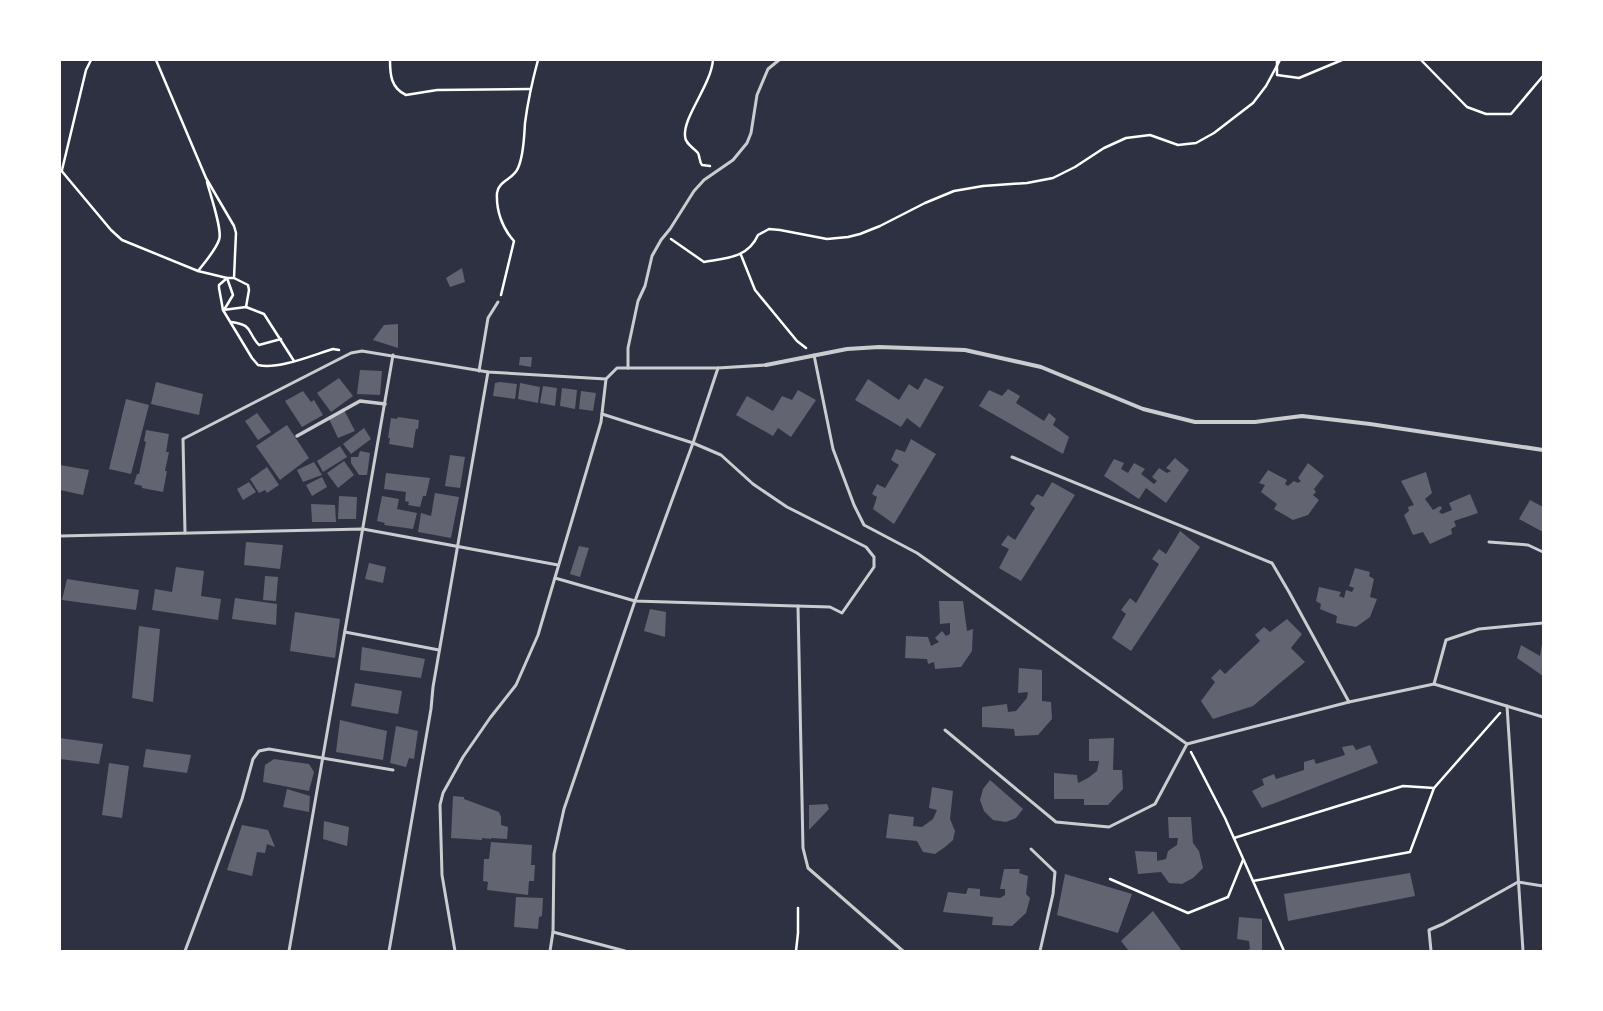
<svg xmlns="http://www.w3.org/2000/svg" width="1603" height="1011" font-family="Quicksand,sans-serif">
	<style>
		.building { fill: #626471 }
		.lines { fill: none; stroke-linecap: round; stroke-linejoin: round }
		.path { stroke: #fff; stroke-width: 2.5 }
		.service { stroke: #caccd0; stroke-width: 3 }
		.pedestrian { stroke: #caccd0; stroke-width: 3.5 }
		.minor { stroke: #caccd0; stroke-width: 4 }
	</style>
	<rect width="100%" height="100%" fill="#2d3142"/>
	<!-- building -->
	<g class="building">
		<path d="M462,268l3,14 -15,5 -4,-9z"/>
		<path d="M398,324v24l-25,-8 11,-15z"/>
		<path d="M520,357h12l-1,10 -12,-2z"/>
		<path d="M360,370l22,1 -2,24 -23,-1z"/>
		<path d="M339,378l14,18 -22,16 -14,-19z"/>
		<path d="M925,378l19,9 -24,41 -13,-10 -6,9 -46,-27 13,-21 31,21 10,-16 9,6z"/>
		<path d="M156,382l47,12 -4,21 -48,-11z"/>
		<path d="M500,382l17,2 -2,15 -22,-3 2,-13z"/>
		<path d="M520,383l20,4 -2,16 -20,-4z"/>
		<path d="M543,386l14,2 -2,18 -15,-3z"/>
		<path d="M562,388l15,2 -2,19 -15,-3z"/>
		<path d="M1008,389l12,7 -4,7 28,18 5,-8 7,6 -3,6 16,12 -6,17 -84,-48 10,-16 13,6z"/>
		<path d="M798,390l18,10 -25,37 -13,-9 -5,8 -37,-21 11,-19 26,15 9,-15 10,4z"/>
		<path d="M303,391l8,11 3,-2 9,15 -21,12 -17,-26z"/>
		<path d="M581,391l15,2 -3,18 -14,-2z"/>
		<path d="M126,399l23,6 -18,69 -22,-5z"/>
		<path d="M343,408l12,23 -17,7 -9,-19z"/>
		<path d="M257,413l14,19 -13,8 -13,-19z"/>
		<path d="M398,417l21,3 -1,9h-2l-1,5 -2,14 -24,-4 1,-6h-2l3,-20 6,1z"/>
		<path d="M287,425l22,33 -29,22 -24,-34z"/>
		<path d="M364,428l7,11 -20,15 -8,-10z"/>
		<path d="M146,430l23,4 -3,18h3l-4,19h2l-4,21 -21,-4v-2l-8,-2 3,-10h2l7,-32 -2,-1z"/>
		<path d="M911,439l25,15 -42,70 -21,-15 4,-12 -5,-3 5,-10 8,4 14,-23 -8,-5 5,-11 9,3z"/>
		<path d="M340,446l7,11 -24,15 -6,-11z"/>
		<path d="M360,451l10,2 -3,22h-8l-8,-12v-6h7z"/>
		<path d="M450,455l15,2 -5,31 -15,-2z"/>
		<path d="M1175,458l14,12 -23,33 -20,-15 -7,11 -35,-23 10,-17 10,4 -3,6 7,4 6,-10 11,6 -4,5 13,10 3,-3 -5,-4 7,-9 8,5 4,-2 -5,-3z"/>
		<path d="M344,461l10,14 -16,13 -11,-15z"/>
		<path d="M314,462l8,13 -19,7 -6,-12z"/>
		<path d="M1308,463l16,13 -10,13 2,3 -3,3 6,5 -11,15 -15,5 -19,-11 3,-5 -16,-12 4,-7 -6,-2 9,-13 19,10 -2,4 3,2 6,-5 4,2 3,-2 -3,-3z"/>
		<path d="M60,465l29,5 -6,25 -23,-5z"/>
		<path d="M267,467l12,18 -12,8 -2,-3 -6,3 -9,-14z"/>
		<path d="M1426,472l6,21 -7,6 8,11 7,-4 2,2 -3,4 3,2 10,-4 -3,-7 21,-9 8,19 -24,8 2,5 -5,3 1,5 -22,10 -7,-12 -10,3 -9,-20 5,-4 -1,-4 6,-2 -13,-24z"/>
		<path d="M386,473l44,5 -4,18h-3l-3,11 -12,-2 1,-3 -4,-1 1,-9 -22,-3z"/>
		<path d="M322,477l5,10 -15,9 -6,-11z"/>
		<path d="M249,482l7,10 -13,8 -6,-11z"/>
		<path d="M1052,482l23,13 -54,86 -22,-13 10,-19 -8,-4 7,-10 7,5 20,-32 -5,-4 7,-10 6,3z"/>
		<path d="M435,493l24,4 -8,41 -33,-6 3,-19 10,3z"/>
		<path d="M339,496l18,1 -1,22h-18z"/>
		<path d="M382,496l17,3 -2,10 20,4 -4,16 -29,-4 1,-2 -8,-2z"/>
		<path d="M1530,500l13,7v25l-24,-13z"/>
		<path d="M311,504l24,1 1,17h-24z"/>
		<path d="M1180,531l20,16 -69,104 -19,-13 14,-24 -5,-4 9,-12 6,5 23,-39 -7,-5 7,-10 7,5z"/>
		<path d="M246,542l37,3 -3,24 -36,-4z"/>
		<path d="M579,546l10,2 -9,29 -10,-3z"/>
		<path d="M369,563l17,4 -3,16 -18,-4z"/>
		<path d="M176,567l28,4 -3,25 20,3 -3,21 -66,-10 3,-21 17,3z"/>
		<path d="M1355,568l15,4 -1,4 5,3 -4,18 7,2 -7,18 -14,10 -20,-4 1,-7 -17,-7 1,-5 -5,-3 3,-14 22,5 -2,4 5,2 2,-8 6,2 2,-4 -5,-2z"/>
		<path d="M265,576l13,1 -2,24 -13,-1z"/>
		<path d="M67,579l72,11 -3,20 -74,-10z"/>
		<path d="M235,598l42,6 -1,21 -44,-6z"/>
		<path d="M939,601h24l4,30 6,-2 -1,22 -11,16 -26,2 -1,-7 -6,2 -1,-5 -22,-1 1,-22 22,1 3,9 8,-4 -4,-4 7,-7 4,5 4,-2v-11l-10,1z"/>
		<path d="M650,609l16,3 -1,25 -21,-6z"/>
		<path d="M295,612l45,7 -5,39 -45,-7z"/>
		<path d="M1287,619l15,15 -11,14 14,14 -52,44 -40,13 -12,-18 14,-19 -4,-4 9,-9 5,5 35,-33 -5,-6 9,-8 6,5z"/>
		<path d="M139,626l21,3 -7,73 -21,-4z"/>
		<path d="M1542,644h1v32l-26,-18 4,-13 19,11z"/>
		<path d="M362,647l63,12 -4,19 -61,-8z"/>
		<path d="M1019,668l23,2v31l9,1 1,17 -14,16 -23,1 -1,-7 -32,-2v-20l25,-3 1,8 8,-1 11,-13 1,-6 -10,1z"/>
		<path d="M355,683l47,8 -4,23 -47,-8z"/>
		<path d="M340,720l47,11 -4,29 -47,-8z"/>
		<path d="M396,726l22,5 -4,28 -5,-1 -3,9 -16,-4z"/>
		<path d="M60,738l43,6 -4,20 -39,-5z"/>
		<path d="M1114,738l-1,32h9l1,19 -15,16h-24v-6h-30v-26l23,2 1,8 10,-5 9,-7 2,-10h-10v-22z"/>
		<path d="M1353,745l3,5 14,-5 8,18 -116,45 -10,-17 12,-6 -2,-6 12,-5 2,5 28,-9v-8l10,-3 2,5 29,-9 -3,-8z"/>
		<path d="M146,749l45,6 -4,18 -44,-6z"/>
		<path d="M274,759l35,5 5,8 -5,19 -46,-9 2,-17z"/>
		<path d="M109,763l20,3 -7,52 -20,-3z"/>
		<path d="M990,780l33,29 -7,9 -10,4 -13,-2 -9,-9 -4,-11 3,-11z"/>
		<path d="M932,787l21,4 -3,28 5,12 -2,9 -8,7 -10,7 -12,-2 -6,-11 -31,-3 3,-24 25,3 -1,9 9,1 11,-8 4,-9 -8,-2z"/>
		<path d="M287,789l23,7 -1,16 -26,-5z"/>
		<path d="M453,796l11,1v2l35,13 2,5v8l7,2 -1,12 -16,-1v1l-9,-1v2l-31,-2z"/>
		<path d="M827,804l2,5 -20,21v-25z"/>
		<path d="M1168,817h23l2,26 6,8 4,17 -10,10 -11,6 -13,-1 -8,-11 -23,2 -3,-23 22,1v9l9,-2 2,-8 9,-6 1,-7h-9z"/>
		<path d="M324,821l25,6 -2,19 -24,-7z"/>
		<path d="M242,825l26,5 7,17 -8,-3 -2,9 -8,-1 -5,24 -25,-6z"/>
		<path d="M491,842l41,3 -1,20h4l-1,16h-5l-1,14 -41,-5 1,-8 -5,-1 1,-22h5z"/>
		<path d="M1004,869h16l-1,4 9,3 -2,18 4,4 -4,15 -14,13 -20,-1 1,-8 -50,-5 5,-20 18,2 2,-6 12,1v7l20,2 5,-3v-6h-5z"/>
		<path d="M1410,873l5,23 -127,25 -4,-27z"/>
		<path d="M1065,874l67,20 -14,39 -61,-18z"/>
		<path d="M516,897l27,1 -1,18 -3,1 -1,12 -24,-2z"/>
		<path d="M1153,911l29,40h-53l-8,-10z"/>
		<path d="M1239,917l23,2v32h-18l6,-2 -1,-8 -12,-2z"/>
	</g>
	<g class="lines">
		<!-- path -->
		<g class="path">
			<path d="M156,60l50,118 28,48 2,7 -2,45"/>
			<path d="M390,60c0,15 1,28 16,35l31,-5 93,-1"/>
			<path d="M1277,60v15l22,3 43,-18"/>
			<path d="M1421,60l46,47 19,7h25l32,-38"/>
			<path d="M710,166l-8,-1c-3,-4 -2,-8 -4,-12 -4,-5 -13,-9 -13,-17 -2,-19 26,-51 28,-76"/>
			<path d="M60,169l51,61 11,10 76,31 29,7h7l14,7 1,5 -3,17"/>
			<path d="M62,170l24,-100 5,-10"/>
			<path d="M671,239l33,23c22,-4 44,-4 54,-27l11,-6 11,1 47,9 21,-2 12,-3 20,-8 45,-23 29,-12 29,-5 44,-3 26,-5 22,-11 29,-19 22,-10 24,-3 28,10 18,-2 18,-10 39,-30 13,-17 14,-26"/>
			<path d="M741,255l14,35 42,51 9,7"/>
			<path d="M198,271c7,-9 17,-20 21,-31 4,-9 -9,-46 -12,-58"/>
			<path d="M226,279l-7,6v3l4,22 29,48 6,7c20,5 55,-10 75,-16l6,1"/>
			<path d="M501,295l13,-54c-12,-13 -18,-31 -17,-48 1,-12 17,-14 21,-25 6,-13 6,-31 7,-45 3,-23 7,-41 13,-63"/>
			<path d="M223,310l23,-3 18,7 30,47"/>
			<path d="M224,310l9,-15 -6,-17"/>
			<path d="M231,322c23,3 15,9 28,23l22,-6"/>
			<path d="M1191,752l34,66 59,133"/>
			<path d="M1234,838l169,-52 31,2 66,-75"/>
			<path d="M1110,879l78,34 40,-16 15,-37"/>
			<path d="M1253,881l157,-29 24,-64"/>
			<path d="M796,951l2,-18v-25"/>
		</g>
		<!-- service -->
		<g class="service">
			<path d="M814,355l19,94 21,56 10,20 53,28 270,191 162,-42 85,-18 109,33"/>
			<path d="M628,368v-20l10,-47 7,-15 7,-30 9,-16 9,-11 24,-38 10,-11 29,-20 14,-17 4,-10 6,-38 11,-26 11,-9"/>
			<path d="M479,371l9,-53 10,-16"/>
			<path d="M1012,457l260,106 17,29 60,110"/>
			<path d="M185,533l-2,-94 168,-86 11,-2 126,21 118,7 11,-11h101l48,-3"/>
			<path d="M60,536l303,-7 195,36"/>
			<path d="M1489,542l39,3 15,7"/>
			<path d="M555,578l80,23 195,6 12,6 32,-46v-10l-8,-10 -79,-40 -34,-23 -32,-29 -28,-12 -91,-29"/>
			<path d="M798,606l5,242 5,20 95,83"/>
			<path d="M345,632l94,18"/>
			<path d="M1434,684l12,-44 33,-11 64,-6"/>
			<path d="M1507,706l16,245"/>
			<path d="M945,730l111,92 53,5 46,-23 32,-60"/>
			<path d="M1031,849l24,23 -2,22 -13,57"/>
			<path d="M553,932l72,19"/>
			<path d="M185,951l57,-152 11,-40 6,-8 10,-2 124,21"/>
			<path d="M289,951l104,-596"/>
			<path d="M389,951l42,-242 2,-22 55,-315"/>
			<path d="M455,951l-13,-76 -2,-70 3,-12 20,-36 27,-39 26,-33 22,-50 63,-213 5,-43"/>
			<path d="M550,951l3,-19 1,-78 10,-45 71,-208 58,-158 25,-75"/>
			<path d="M1431,951l-2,-21 14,-6 75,-42 25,4"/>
		</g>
		<!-- pedestrian -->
		<path class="pedestrian" d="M297,436l63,-35 25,3"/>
		<!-- minor -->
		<path class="minor" d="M766,365l81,-16 32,-2 86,3 76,17 102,42 52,13h60l47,-6 68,8 173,26"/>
	</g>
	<!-- border -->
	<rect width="1603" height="1011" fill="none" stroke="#ffffff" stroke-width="122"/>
</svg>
